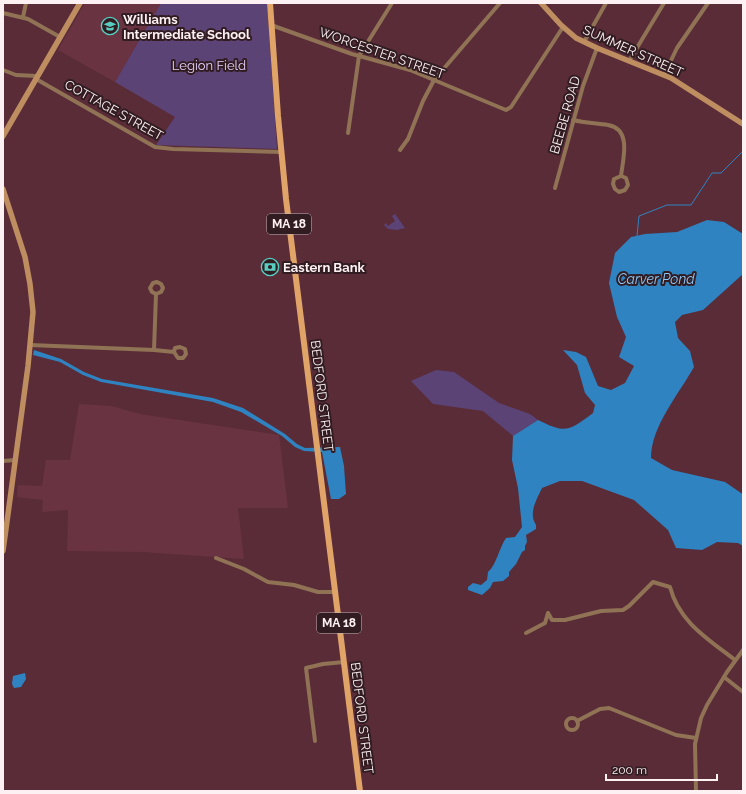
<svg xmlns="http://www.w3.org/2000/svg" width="746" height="794" font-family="Raleway,sans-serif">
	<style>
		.built { fill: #693341 }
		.green { fill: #5b4376 }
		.water { fill: #2f83c1 }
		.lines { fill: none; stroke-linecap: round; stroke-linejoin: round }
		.stream { stroke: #2f83c1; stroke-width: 1 }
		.street { stroke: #907255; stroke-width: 4 }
		.secondary { stroke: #be8e61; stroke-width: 5.5 }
		.primary { stroke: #e1a468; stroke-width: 6 }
		.labels { text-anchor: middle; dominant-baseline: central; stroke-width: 4; stroke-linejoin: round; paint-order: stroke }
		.shield { fill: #311c21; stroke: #c0b1b4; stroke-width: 1 }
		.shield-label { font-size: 12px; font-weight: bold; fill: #fdf1f3 }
		.poi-label { font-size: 13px; font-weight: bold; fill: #fdf1f3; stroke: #311c21; text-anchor: start }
		.street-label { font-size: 13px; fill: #fdf1f3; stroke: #311c21 }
		.park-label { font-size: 13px; fill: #e2d0fb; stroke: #311c21 }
		.water-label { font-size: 14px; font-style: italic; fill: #8fc9fa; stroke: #311c21 }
	</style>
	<rect width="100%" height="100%" fill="#5a2c38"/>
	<!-- built -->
	<g class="built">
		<path d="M85,3h76l-46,79 -57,-32z"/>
		<path d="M79,404l32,2 29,8 139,21 9,73h-50l6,51 -101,-7 -76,-1 1,-41 -26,2 1,-12 -26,-3 1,-12 24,1 4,-26h24z"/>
	</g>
	<!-- green -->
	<g class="green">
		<path d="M161,3h106l10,146 -121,-4 19,-28 -60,-35z"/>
		<path d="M395,214l10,14 -8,2 -9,-1 -4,-4 2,-2 2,3 7,-5 -3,-5z"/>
		<path d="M436,370l18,2 45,31 31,11 8,6 -25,16 -30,-25 -50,-7 -22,-23z"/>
	</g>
	<!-- water -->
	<g class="water">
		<path d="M707,220l17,2 19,12v40l-40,36 -21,5 -7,7 3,16 12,13 4,16c-15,27 -43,59 -43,91l21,12 53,12 16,11 2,2v51l-5,-3 -21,-1 -15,8 -26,-2 -8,-18 -34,-30 -52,-19h-22l-18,7c-5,11 -14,25 -6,37v4l-10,6 1,7 -2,4v4l-3,2 -6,12 -7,8v4l-6,5 -10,1 -3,6 -8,7 -14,-5v-3l5,-4 8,2 6,-5 1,-8c9,-8 11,-24 18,-34l9,-1 7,-10 -4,-39 -6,-28 1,-24 25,-16c28,14 31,11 55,-7l2,-8 -10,-12 -8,-28 -14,-15 13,2 10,5 12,29 13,4 14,-7 9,-17 -15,-9 7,-20 -9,-20 -8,-34 6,-30 16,-16 14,-3 32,-2z"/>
		<path d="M34,350l27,9 23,13 18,7 111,19 30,10 42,26 12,10 8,4 35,-1 4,19 2,28 -7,5h-8l-9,-47 -18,-1 -9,-4 -13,-11 -41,-24 -28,-10 -112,-20 -18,-7 -23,-13 -27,-7z"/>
		<path d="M25,673l1,6 -5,8 -7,1 -2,-4 1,-8z"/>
	</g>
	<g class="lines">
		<!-- stream -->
		<path class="stream" d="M637,236l2,-20 28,-11h24l21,-32h9l22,-22"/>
		<!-- street -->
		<g class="street">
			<path d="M3,13l25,6 32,18"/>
			<path d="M23,17l3,-14"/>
			<path d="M271,25l81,29 58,16 96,40 5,-3 52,-80"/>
			<path d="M584,42l22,-39"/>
			<path d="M629,61l35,-58"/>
			<path d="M3,70l13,5 21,1"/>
			<path d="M664,75l13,-27 31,-45"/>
			<path d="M36,79l119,68 18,2 108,3"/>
			<path d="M573,120c12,3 23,3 35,5 24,4 15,34 13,51l-7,3 -1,5 2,5 4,3 6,-2 3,-5 -2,-7 -5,-2"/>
			<path d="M348,133l11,-77 33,-53"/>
			<path d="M400,150l8,-11 15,-38 11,-21 66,-77"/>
			<path d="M555,188l28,-102 14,-38"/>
			<path d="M30,345l124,5 2,-56 5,-2 2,-4 -2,-4 -4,-2 -4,1 -3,5 2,4 4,2"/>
			<path d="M154,350l20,2 1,-4 5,-1 5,2 1,5 -3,4h-5l-4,-6"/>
			<path d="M3,461l12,-1"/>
			<path d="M216,558l28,11 24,13 26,3 24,7h18"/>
			<path d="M526,633l19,-10 3,-10 4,7h13l36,-9 22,-1 6,-4 24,-24 17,5c9,35 38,52 65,73"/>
			<path d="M724,677l19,15"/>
			<circle cx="572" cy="724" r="6"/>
			<path d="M577,721l23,-12 9,-1 67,27 20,3"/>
			<path d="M315,741l-9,-73 17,-4 21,-2"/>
			<path d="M696,791l-1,-47 6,-26 6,-13 20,-33 16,-22"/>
		</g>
		<!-- secondary -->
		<g class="secondary">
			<path d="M541,3l20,22 15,13 21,10 74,30 72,46"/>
			<path d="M3,136l77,-133"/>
			<path d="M3,189l22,68 5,27 3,28 -5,54 -25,185"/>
		</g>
		<!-- primary -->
		<path class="primary" d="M270,3l8,113 8,83 74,592"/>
	</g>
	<!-- icons -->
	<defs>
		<symbol id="school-ring" viewBox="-11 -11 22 22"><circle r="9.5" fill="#311c21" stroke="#58cec0" stroke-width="1.5"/><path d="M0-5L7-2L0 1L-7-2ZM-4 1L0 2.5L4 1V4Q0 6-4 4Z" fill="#58cec0"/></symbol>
		<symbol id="bank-ring" viewBox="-11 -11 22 22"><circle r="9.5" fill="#311c21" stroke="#58cec0" stroke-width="1.5"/><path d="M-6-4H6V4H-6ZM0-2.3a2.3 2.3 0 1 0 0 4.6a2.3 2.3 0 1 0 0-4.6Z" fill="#58cec0"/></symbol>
	</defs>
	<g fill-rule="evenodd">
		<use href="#school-ring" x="100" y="16" width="20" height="20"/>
		<use href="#bank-ring" x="260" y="257" width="20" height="20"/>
	</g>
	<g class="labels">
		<!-- shield labels -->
		<g class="shield">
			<rect x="267" y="214" width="44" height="20" rx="3"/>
			<rect x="317" y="613" width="44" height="20" rx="3"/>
		</g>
		<g class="shield-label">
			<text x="289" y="224">MA 18</text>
			<text x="339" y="623">MA 18</text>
		</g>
		<!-- poi labels -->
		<g class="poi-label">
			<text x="123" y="19">Williams<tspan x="123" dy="15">Intermediate School</tspan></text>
			<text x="283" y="267">Eastern Bank</text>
		</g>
		<!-- street labels -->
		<g class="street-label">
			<text transform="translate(633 51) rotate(24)">SUMMER STREET</text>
			<text transform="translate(382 53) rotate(19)">WORCESTER STREET</text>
			<text transform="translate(114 110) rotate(29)">COTTAGE STREET</text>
			<text transform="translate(565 115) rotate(-74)">BEEBE ROAD</text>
			<text transform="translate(322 396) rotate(83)">BEDFORD STREET</text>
			<text transform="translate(362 718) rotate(83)">BEDFORD STREET</text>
		</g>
		<!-- park labels -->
		<g class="park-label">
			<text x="209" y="65">Legion Field</text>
		</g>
		<!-- water labels -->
		<g class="water-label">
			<text x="656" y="279">Carver Pond</text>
		</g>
	</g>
	<!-- border -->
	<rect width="746" height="794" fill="none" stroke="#fdf1f3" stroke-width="8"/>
	<!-- scale -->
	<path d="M606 774v6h111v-6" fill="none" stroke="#fdf1f3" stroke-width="2"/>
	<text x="612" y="774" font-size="12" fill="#fdf1f3" stroke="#311c21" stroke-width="3" paint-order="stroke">200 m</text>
</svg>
